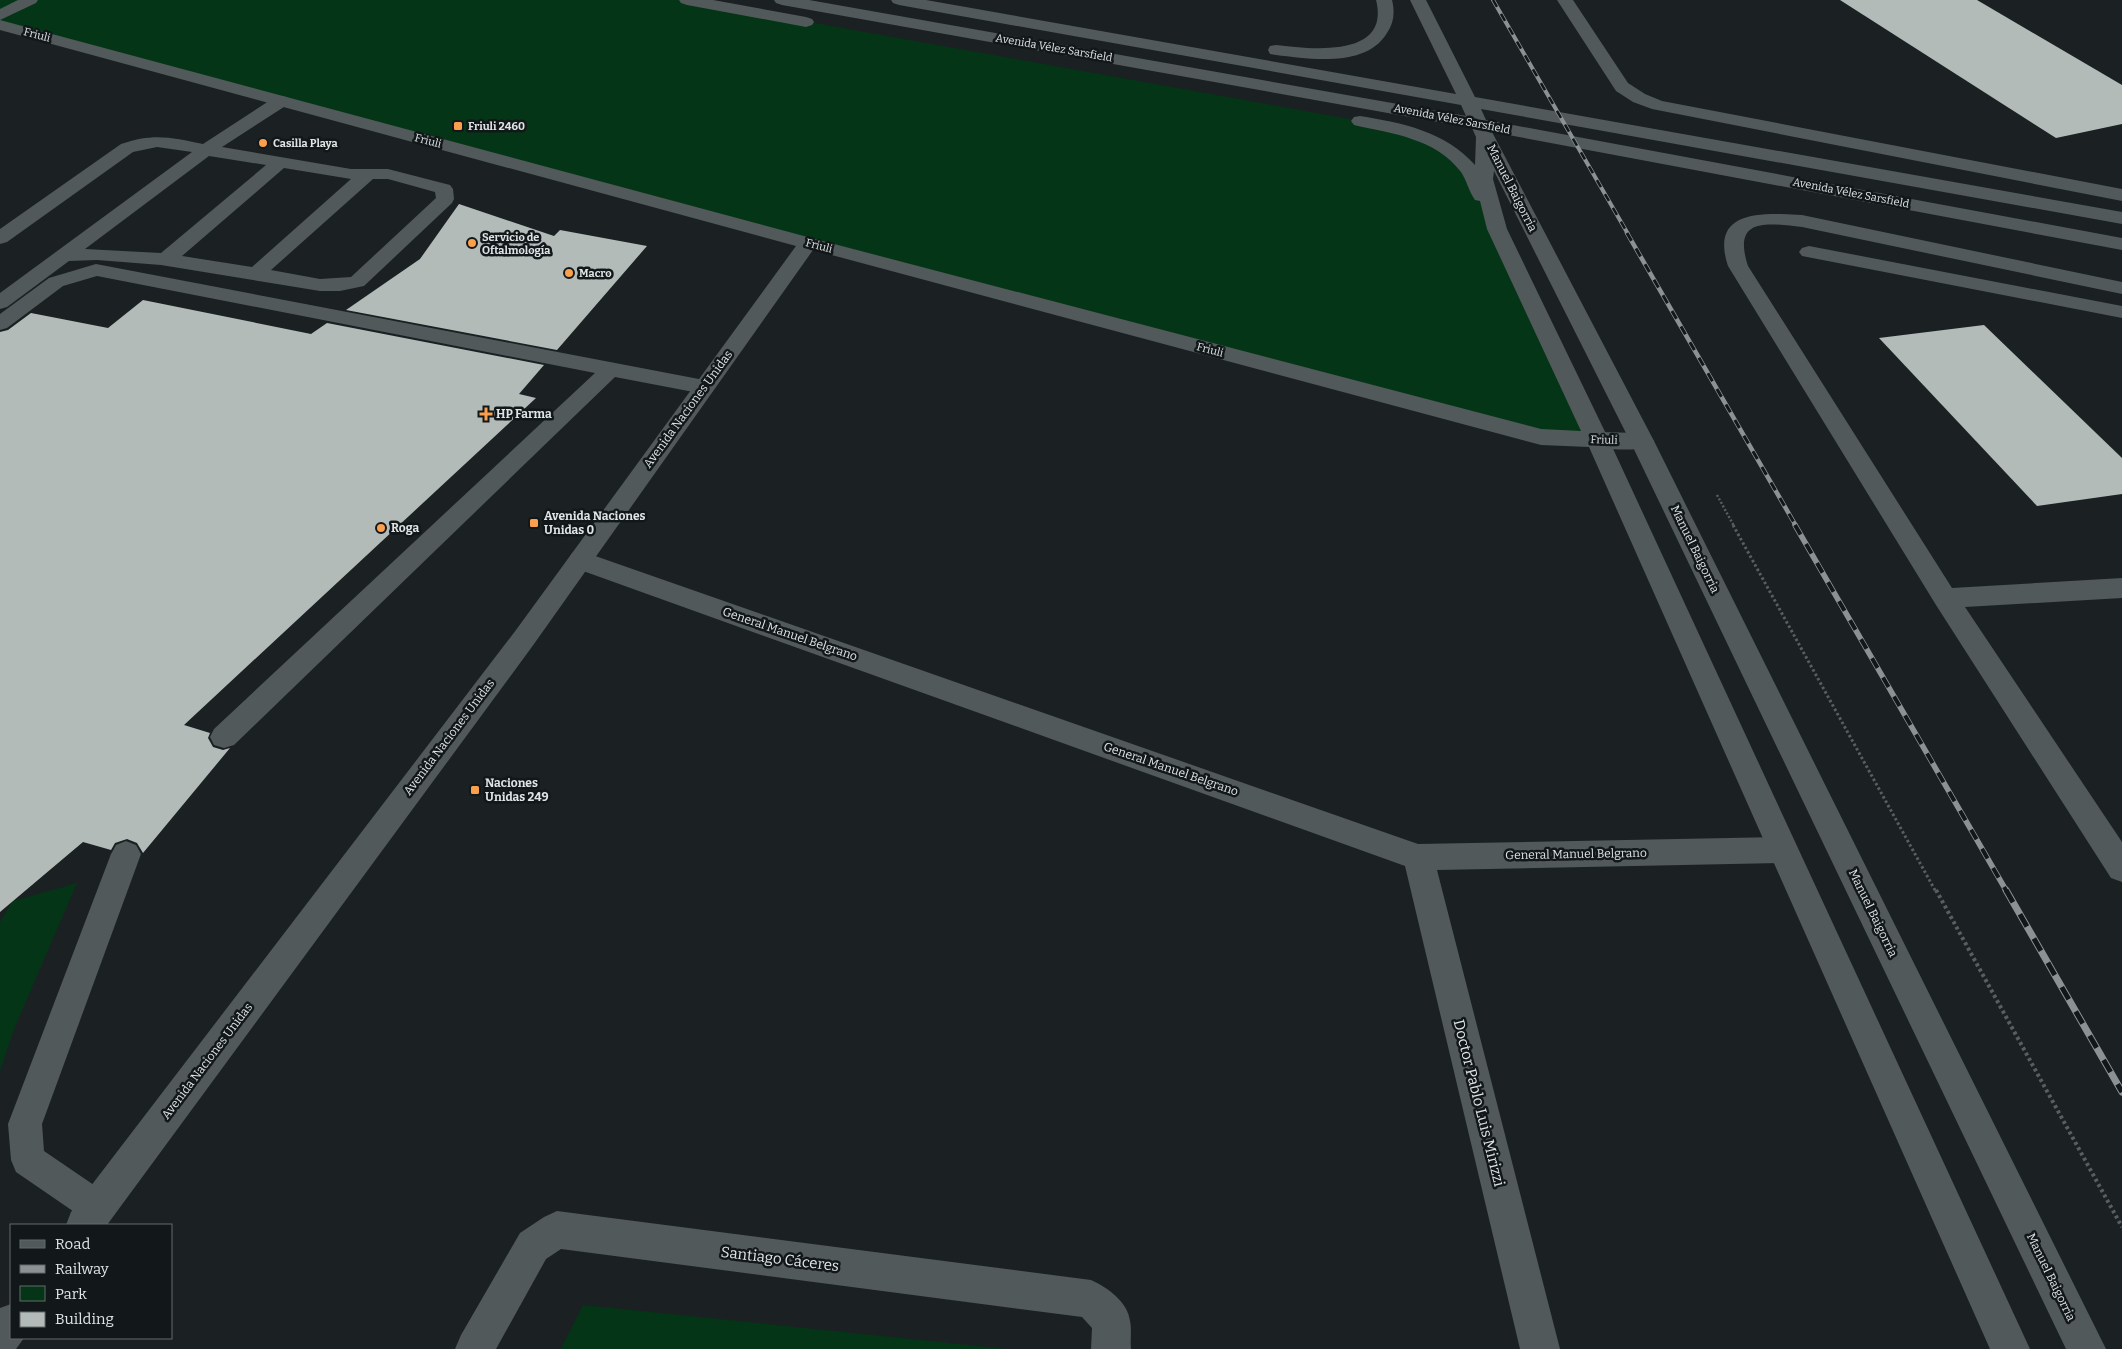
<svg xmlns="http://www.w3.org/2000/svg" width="2122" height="1349" font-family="Bitter,serif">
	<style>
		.green { fill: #043516 }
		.building { fill: #b3bbb9 }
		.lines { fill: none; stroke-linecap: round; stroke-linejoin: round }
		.path-far2 { stroke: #595e60; stroke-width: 2.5; stroke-dasharray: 2 2; stroke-linecap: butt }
		.path-far1 { stroke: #595e60; stroke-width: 3; stroke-dasharray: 2.5 2.5; stroke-linecap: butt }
		.path { stroke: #595e60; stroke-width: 4; stroke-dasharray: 3 3; stroke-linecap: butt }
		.service { fill: #51595a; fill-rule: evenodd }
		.minor { fill: #51595a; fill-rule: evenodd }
		.secondary { fill: #51595a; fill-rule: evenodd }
		.rail-far3-casing { stroke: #8c9293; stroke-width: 4 }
		.rail-far2-casing { stroke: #8c9293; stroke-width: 4.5 }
		.rail-far1-casing { stroke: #8c9293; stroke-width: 5.5 }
		.rail-casing { stroke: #8c9293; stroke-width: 7 }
		.rail-far3 { stroke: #121819; stroke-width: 2.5; stroke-dasharray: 8; stroke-linecap: butt }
		.rail-far2 { stroke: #121819; stroke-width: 3; stroke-dasharray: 9; stroke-linecap: butt }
		.rail-far1 { stroke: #121819; stroke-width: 4; stroke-dasharray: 11; stroke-linecap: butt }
		.rail { stroke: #121819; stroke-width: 5; stroke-dasharray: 14; stroke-linecap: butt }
		.poi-dot { fill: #fa9f4e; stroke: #121819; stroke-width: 2 }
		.labels { text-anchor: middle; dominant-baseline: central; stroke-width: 5; stroke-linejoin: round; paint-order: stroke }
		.far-street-label { font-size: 11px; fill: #dfe4e5; stroke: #121819 }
		.far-poi-label { font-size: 11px; font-weight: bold; fill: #dfe4e5; stroke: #121819; text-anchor: start }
		.street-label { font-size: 12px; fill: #dfe4e5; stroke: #121819 }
		.poi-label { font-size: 12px; font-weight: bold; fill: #dfe4e5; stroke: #121819; text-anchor: start }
		.near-street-label { font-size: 15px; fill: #dfe4e5; stroke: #121819 }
	</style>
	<rect width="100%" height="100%" fill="#1b2123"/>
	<!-- green -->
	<g class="green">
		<path d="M0,0h687l702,126 30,9 46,30 132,275 -56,-3 -1541,-412z"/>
		<path d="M77,883l-63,146 -14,42v-149l13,-21z"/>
		<path d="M583,1305l423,44h-445z"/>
	</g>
	<!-- building -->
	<g class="building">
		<path d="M1840,0h137l145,85v39l-66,14z"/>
		<path d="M459,204l95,32 6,-6 87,16 -90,104 -211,-40 74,-51z"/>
		<path d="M143,300l168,34 16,-11 217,42 -25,29 17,4 -352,327 26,8 -2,5 5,9 10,3 7,-2 -87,105 -6,-10 -10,-4 -12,4 -4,7 -28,-8 -83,70v-580l8,-2 23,-17 77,15z"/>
		<path d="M1984,325l138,133v36l-85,12 -158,-168z"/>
	</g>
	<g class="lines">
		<!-- path-far2 -->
		<path class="path-far2" d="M1717,495l17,31"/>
		<!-- path-far1 -->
		<path class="path-far1" d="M1733,525l203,367"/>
		<!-- path -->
		<path class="path" d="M1936,890l186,337"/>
		<!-- service -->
		<g class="service">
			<path d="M281,96l6,1 2,4 -2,4 -65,42 129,22h37l62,16 3,4 1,10 -2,4 -88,83 -24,5h-20l-159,-26 -64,-5 -28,1 -62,46 -7,2v-16l192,-141 -35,-5 -24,5 -126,90 -7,2v-15l121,-85c31,-11 51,-7 82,0l72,-47zM209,156l57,9 -105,88 -76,-4zM284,168l67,11 -99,88 -70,-11zM373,179h15l47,13 1,6 -85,79 -31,2 -49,-9z"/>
			<path d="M96,264l608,116 8,2 3,5 -3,5 -8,2 -89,-17 -381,368 -10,3 -10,-3 -4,-8 4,-8 381,-356 -498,-97 -34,10 -56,42 -7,2v-16l49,-36z"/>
			<path d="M126,841l10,4 5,9 -99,270 2,27 66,45 6,12 -6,12 -13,5 -11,-5 -70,-48 -5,-12 -3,-36 103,-270 5,-9z"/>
		</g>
		<!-- minor -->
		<g class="minor">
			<path d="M18,0h20l-2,3 -36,17v-11z"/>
			<path d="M1782,214l20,1 320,67v12l-320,-67c-36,-4 -70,-10 -54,39l204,322 170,-10v20l-157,9 157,235v40l-11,-4 -175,-273 -208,-339c-15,-46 16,-53 54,-52z"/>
			<path d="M1809,246l313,60v12l-320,-62 -3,-4 3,-4z"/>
			<path d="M1597,432l45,1 8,2 4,6 -4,6c-17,4 -44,3 -61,-1l-4,-6 4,-6z"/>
			<path d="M581,551l837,293 365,-7 11,4 4,9 -4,9 -11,4 -346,7 123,479h-40l-115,-483 -833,-299 -4,-7 4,-7z"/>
			<path d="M557,1211l534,69c16,7 37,22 39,41 2,9 0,19 1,28h-40l1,-21 -10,-11 -521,-68 -15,10 -50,90h-41l6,-14 59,-102 24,-16z"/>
		</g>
		<!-- secondary -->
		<g class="secondary">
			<path d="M679,0h34l93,17 6,2 2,3 -2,3 -6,2 -119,-22 -6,-2z"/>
			<path d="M774,0h35l657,116 -5,-11 -562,-100 -6,-2 -2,-3h35l530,94 -46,-94h16l49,97 647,115v12l-641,-115 5,11 636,118v12l-630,-118 162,309 452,908h-40l-436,-908 -136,-270 -1,8 14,50 102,211 421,909h-40l-401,-902 -48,-2 -728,-195 -279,394 -427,581h-41l5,-13 445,-582 280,-384 -796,-216v-10l815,219 726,190 40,2 -94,-202 -7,-28 -5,-1c-6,-8 -8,-19 -14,-28 -26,-34 -68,-38 -107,-47l-3,-4 3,-4 6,-1c42,7 85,15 115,49l1,-28 -4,-9 -690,-123 -6,-2z"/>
			<path d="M1376,0h16c3,12 2,23 -5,33 -21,35 -77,26 -111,22l-6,-1 -2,-4 2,-4 6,-1c34,4 115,14 100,-45z"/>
			<path d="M1557,0h16l55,83 17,11 17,7 460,88v12l-470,-92 -19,-7 -17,-11z"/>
			<path d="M11,1304v34h13l-8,11h-16v-41z"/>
		</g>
		<defs>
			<path id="rail-far3" d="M1493,0l135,234"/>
			<path id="rail-far2" d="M1627,233l169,293"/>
			<path id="rail-far1" d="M1795,525l212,367"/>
			<path id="rail" d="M2006,890l116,202"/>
		</defs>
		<!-- rail-far3 casing -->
		<use href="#rail-far3" class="rail-far3-casing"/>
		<!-- rail-far2 casing -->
		<use href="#rail-far2" class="rail-far2-casing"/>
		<!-- rail-far1 casing -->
		<use href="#rail-far1" class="rail-far1-casing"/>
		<!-- rail casing -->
		<use href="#rail" class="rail-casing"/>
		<!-- rail-far3 -->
		<use href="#rail-far3" class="rail-far3"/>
		<!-- rail-far2 -->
		<use href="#rail-far2" class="rail-far2"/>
		<!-- rail-far1 -->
		<use href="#rail-far1" class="rail-far1"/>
		<!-- rail -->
		<use href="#rail" class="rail"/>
	</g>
	<!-- markers -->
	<g class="poi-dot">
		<rect x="453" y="121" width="10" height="10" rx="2.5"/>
		<circle cx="263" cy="143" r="5"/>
		<circle cx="472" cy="243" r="5"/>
		<circle cx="569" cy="273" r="5"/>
		<path d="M483.5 406.5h5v5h5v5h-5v5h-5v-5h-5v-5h5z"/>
		<rect x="529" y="518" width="10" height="10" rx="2.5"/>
		<circle cx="381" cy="528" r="5"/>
		<rect x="470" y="785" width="10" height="10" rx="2.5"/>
	</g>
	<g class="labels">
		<!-- far-street labels -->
		<g class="far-street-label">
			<text transform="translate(37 35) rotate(15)">Friuli</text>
			<text transform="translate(1054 48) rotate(10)">Avenida Vélez Sarsfield</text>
			<text transform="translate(1452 119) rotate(11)">Avenida Vélez Sarsfield</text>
			<text transform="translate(428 141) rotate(15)">Friuli</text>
			<text transform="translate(1851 193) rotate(11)">Avenida Vélez Sarsfield</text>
			<text transform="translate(819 246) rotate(15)">Friuli</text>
			<text transform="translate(1210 350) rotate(15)">Friuli</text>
			<text transform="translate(1604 440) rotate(2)">Friuli</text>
		</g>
		<!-- far-poi labels -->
		<g class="far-poi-label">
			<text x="468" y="126">Friuli 2460</text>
			<text x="273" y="143">Casilla Playa</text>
			<text x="482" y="237">Servicio de<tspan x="482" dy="13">Oftalmología</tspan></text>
			<text x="579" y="273">Macro</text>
		</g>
		<!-- street labels -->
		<g class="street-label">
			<text transform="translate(1512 188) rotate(63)">Manuel Baigorria</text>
			<text transform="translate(688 409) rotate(-54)">Avenida Naciones Unidas</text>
			<text transform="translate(1695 549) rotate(64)">Manuel Baigorria</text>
			<text transform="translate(790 634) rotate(19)">General Manuel Belgrano</text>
			<text transform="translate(449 737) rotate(-53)">Avenida Naciones Unidas</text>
			<text transform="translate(1171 769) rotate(19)">General Manuel Belgrano</text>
			<text transform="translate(1576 854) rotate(-1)">General Manuel Belgrano</text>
			<text transform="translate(1873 913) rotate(64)">Manuel Baigorria</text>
			<text transform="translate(207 1061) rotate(-53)">Avenida Naciones Unidas</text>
			<text transform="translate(2051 1277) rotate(64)">Manuel Baigorria</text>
		</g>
		<!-- poi labels -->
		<g class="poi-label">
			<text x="496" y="414">HP Farma</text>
			<text x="544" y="516">Avenida Naciones<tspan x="544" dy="14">Unidas 0</tspan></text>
			<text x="391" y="528">Roga</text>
			<text x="485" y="783">Naciones<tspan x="485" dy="14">Unidas 249</tspan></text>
		</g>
		<!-- near-street labels -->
		<g class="near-street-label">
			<text transform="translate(1479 1103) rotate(76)">Doctor Pablo Luis Mirizzi</text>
			<text transform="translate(780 1259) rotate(7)">Santiago Cáceres</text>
		</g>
	</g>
	<!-- legend -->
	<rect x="10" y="1224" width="162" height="115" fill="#121819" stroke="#646a6b"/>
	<rect x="20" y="1240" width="25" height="8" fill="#51595a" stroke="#646a6b"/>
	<text x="55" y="1249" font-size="15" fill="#dfe4e5">Road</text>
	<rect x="20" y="1265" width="25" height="8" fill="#8c9293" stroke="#646a6b"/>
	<text x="55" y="1274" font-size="15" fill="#dfe4e5">Railway</text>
	<rect x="20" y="1286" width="25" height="15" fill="#043516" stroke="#646a6b"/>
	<text x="55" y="1299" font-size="15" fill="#dfe4e5">Park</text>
	<rect x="20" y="1312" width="25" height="15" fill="#b3bbb9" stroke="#646a6b"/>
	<text x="55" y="1324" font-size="15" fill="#dfe4e5">Building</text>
</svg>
